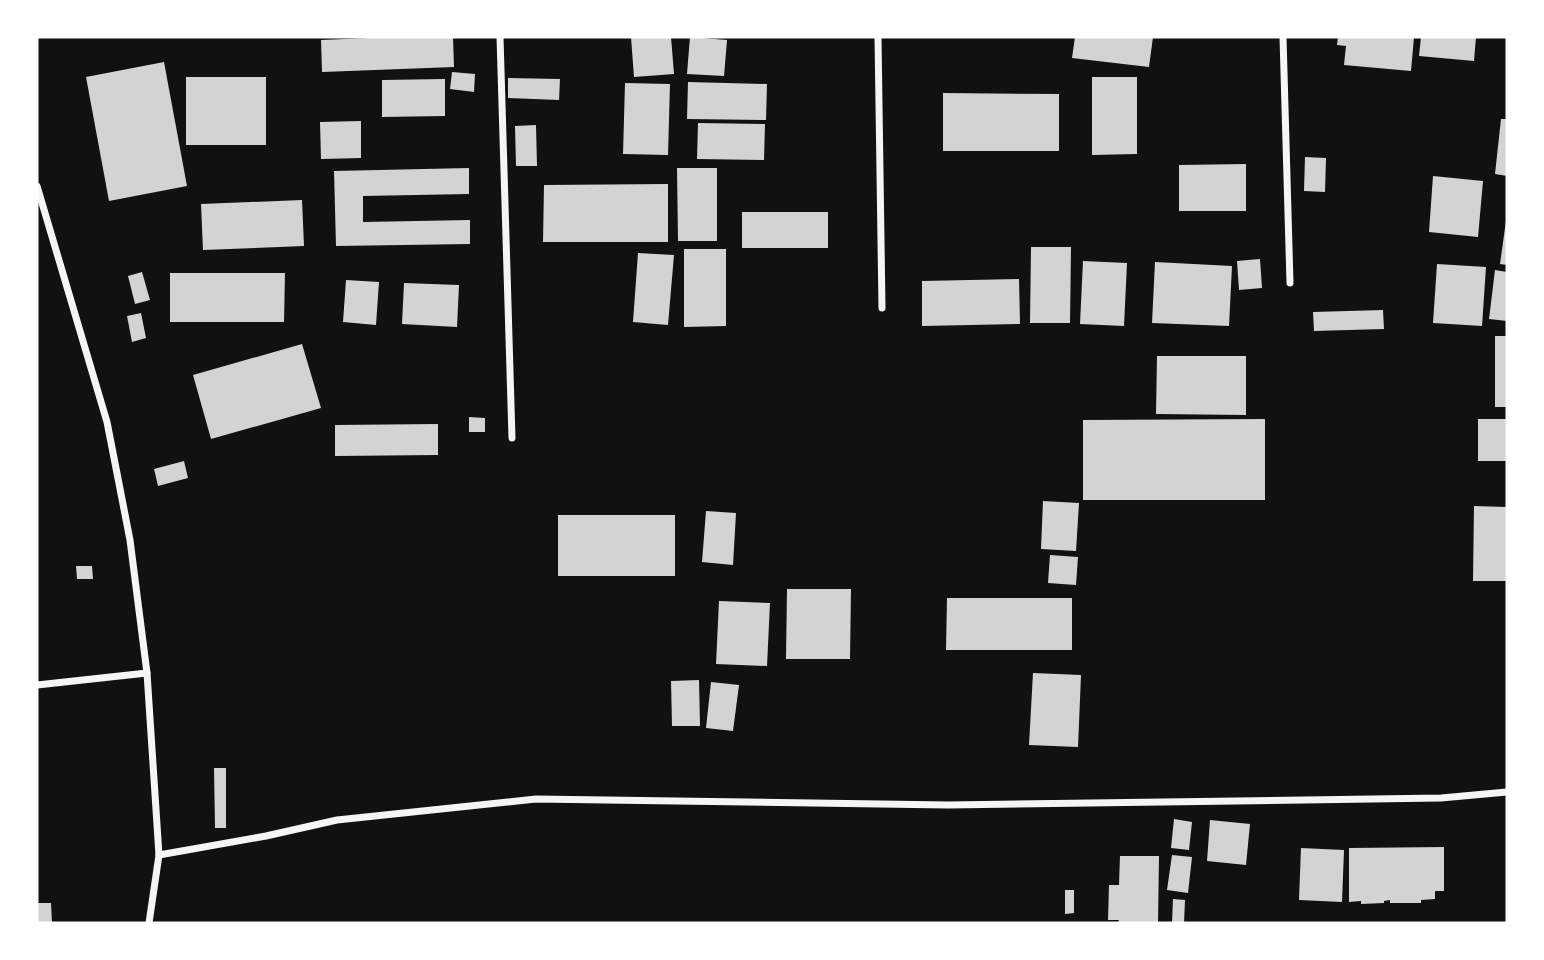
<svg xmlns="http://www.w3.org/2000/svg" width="1544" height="960" font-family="Manrope,sans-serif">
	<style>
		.building { fill: #d3d3d3 }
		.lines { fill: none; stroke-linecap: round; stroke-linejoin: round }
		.minor { stroke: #f5f5f5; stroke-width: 7 }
	</style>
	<rect width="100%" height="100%" fill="#111"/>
	<!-- building -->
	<g class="building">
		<path d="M393,37h60l1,30 -132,5 -1,-32z"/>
		<path d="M631,37h40l3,37 -40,3z"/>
		<path d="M690,37l37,3 -3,36 -37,-2z"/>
		<path d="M1075,37h78l-4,30 -77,-9z"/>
		<path d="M1338,37h76l-3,34 -67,-6 2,-19 -9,-1z"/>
		<path d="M1421,37h55l-2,24 -55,-5z"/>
		<path d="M164,62l23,124 -78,15 -23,-124z"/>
		<path d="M452,72l23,2 -1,18 -24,-3z"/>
		<rect x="186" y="77" width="80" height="68"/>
		<path d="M1092,77h45v77l-45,1z"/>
		<path d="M508,78l52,1 -1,21 -51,-2z"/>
		<path d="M445,79v37l-63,1v-37z"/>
		<path d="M688,82l79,2 -1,36 -79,-1z"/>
		<path d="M625,83l45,1 -2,71 -45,-1z"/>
		<path d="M943,93l116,1v57h-116z"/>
		<path d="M1501,119h6v57l-12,-2z"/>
		<path d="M361,121v37l-40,1 -1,-37z"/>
		<path d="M698,123l67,1 -1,36 -67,-1z"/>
		<path d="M536,125l1,41h-21l-1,-40z"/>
		<path d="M1305,157l21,1 -1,34 -21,-1z"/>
		<path d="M1246,164v47h-67v-46z"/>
		<path d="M469,168v26l-106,2v26l107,-2v24l-134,2 -2,-75z"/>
		<path d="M677,168h40v73h-39z"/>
		<path d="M1433,176l50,5 -5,56 -49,-5z"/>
		<path d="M668,184v58h-125l1,-57z"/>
		<path d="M302,200l2,46 -101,4 -2,-46z"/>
		<rect x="742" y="212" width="86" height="36"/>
		<path d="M1506,221h1v44l-7,-1z"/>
		<path d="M1031,247h40l-1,76h-40z"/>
		<path d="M684,249h42v77l-42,1z"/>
		<path d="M638,253l36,2 -6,70 -35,-3z"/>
		<path d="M1260,259l2,29 -23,2 -2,-29z"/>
		<path d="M1083,261l44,2 -3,63 -44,-2z"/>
		<path d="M1155,262l77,4 -3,60 -77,-3z"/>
		<path d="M1437,264l49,3 -4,59 -49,-3z"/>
		<path d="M1495,270l12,2v49l-18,-2z"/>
		<path d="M142,272l8,28 -15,4 -7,-28z"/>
		<path d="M170,273h115l-1,49h-114z"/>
		<path d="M1019,279l1,45 -98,2v-45z"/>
		<path d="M346,280l33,2 -3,43 -33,-3z"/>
		<path d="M404,283l55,2 -2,42 -55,-3z"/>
		<path d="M1383,310l1,19 -70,2 -1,-19z"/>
		<path d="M141,313l5,25 -14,4 -5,-26z"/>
		<rect x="1495" y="336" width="12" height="71"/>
		<path d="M302,344l19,64 -110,31 -18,-64z"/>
		<path d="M1157,356h89v59l-90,-1z"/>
		<path d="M469,417l16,1v14h-16z"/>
		<path d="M1265,419v81h-182v-80z"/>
		<rect x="1478" y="419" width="29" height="42"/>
		<path d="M438,424v31l-103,1v-31z"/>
		<path d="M184,461l4,17 -30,8 -4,-17z"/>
		<path d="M1043,501l36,2 -3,48 -35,-2z"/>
		<path d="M1474,506l33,1v74h-34z"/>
		<path d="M706,511l30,2 -3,52 -31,-3z"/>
		<rect x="558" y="515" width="117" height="61"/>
		<path d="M1050,555l28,2 -2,28 -28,-2z"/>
		<path d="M76,566h16l1,13h-16z"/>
		<path d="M787,589h64l-1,70h-64z"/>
		<path d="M947,598h125v52h-126z"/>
		<path d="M719,601l51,2 -3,63 -51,-2z"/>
		<path d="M1033,673l48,2 -3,72 -49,-2z"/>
		<path d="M699,680l1,46h-28l-1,-45z"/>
		<path d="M711,682l28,3 -6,46 -27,-3z"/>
		<path d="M214,768h12v60h-11z"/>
		<path d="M1174,819l18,3 -3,28 -18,-2z"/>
		<path d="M1210,820l40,4 -4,41 -39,-4z"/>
		<path d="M1444,847v44h-9v8l-14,1v3h-31v-3l-6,1v2l-23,1v-3l-12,1v-54z"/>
		<path d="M1301,848l43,2 -2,52 -43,-2z"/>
		<path d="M1172,855l20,2 -4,36 -21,-3z"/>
		<path d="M1120,856h39l-1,67h-40l1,-3h-11l1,-35h10z"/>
		<path d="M1065,890h9v23l-9,1z"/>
		<path d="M1173,899l12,1 -1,23h-12z"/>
		<path d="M37,903h14l1,20h-15z"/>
	</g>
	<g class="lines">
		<!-- minor -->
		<g class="minor">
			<path d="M500,37l12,401"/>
			<path d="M878,37l4,271"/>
			<path d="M1283,37l7,246"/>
			<path d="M37,186l70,236 23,118 17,133 12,182 -10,68"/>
			<path d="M37,685l110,-12"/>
			<path d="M159,855l107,-19 71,-16 199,-21 412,6 493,-7 66,-6"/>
		</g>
	</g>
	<!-- border -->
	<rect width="1544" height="960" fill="none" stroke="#ffffff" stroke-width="77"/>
</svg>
